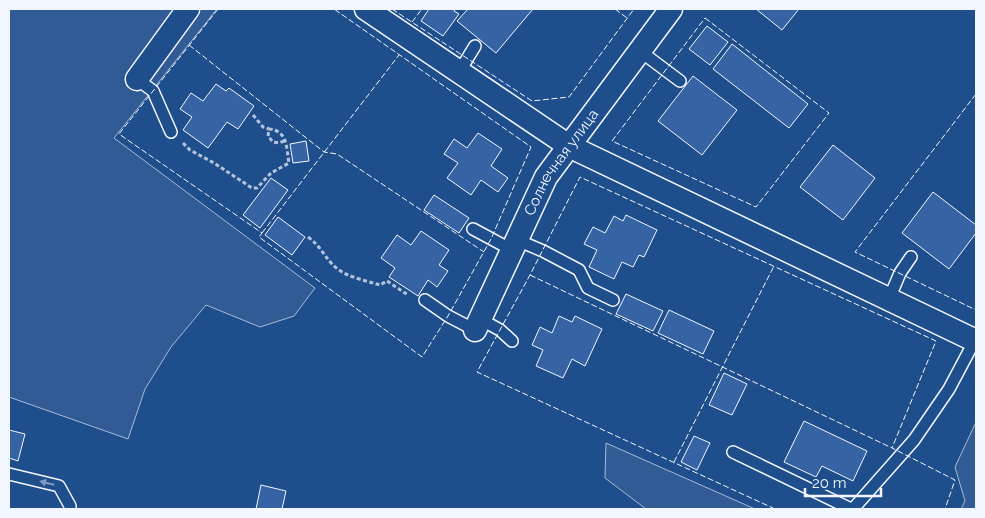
<svg xmlns="http://www.w3.org/2000/svg" width="985" height="518" font-family="Raleway,sans-serif">
	<style>
		.built { fill: #305b95; stroke: #a8bbd7 }
		.building { fill: #3563a3; stroke: #f2f6ff }
		.lines { fill: none; stroke-linecap: round; stroke-linejoin: round }
		.service-casing { stroke: #f2f6ff; stroke-width: 14 }
		.minor-casing { stroke: #f2f6ff; stroke-width: 25 }
		.path { stroke: #b3c4dc; stroke-width: 3; stroke-dasharray: 4 2.5; stroke-linecap: butt }
		.service { stroke: #1f4e8c; stroke-width: 11 }
		.minor { stroke: #1f4e8c; stroke-width: 22 }
		.fence { stroke: #f2f6ff; stroke-width: 1; stroke-dasharray: 6 2.5; stroke-linecap: butt }
		.oneway { fill: #7e9ac0 }
		.labels { text-anchor: middle; dominant-baseline: central; stroke-width: 4; stroke-linejoin: round; paint-order: stroke }
		.street-label { font-size: 15px; fill: #f2f6ff; stroke: #1f4e8c }
	</style>
	<rect width="100%" height="100%" fill="#1f4e8c"/>
	<!-- built -->
	<g class="built">
		<path d="M9,9h208l-103,129 201,150 -21,28 -34,11 -54,-22 -35,42 -26,42 -17,50 -119,-42z"/>
		<path d="M976,422v87h-15l4,-8 -10,-34z"/>
		<path d="M606,443l149,66h-109l-41,-31z"/>
	</g>
	<!-- building -->
	<g class="building">
		<path d="M429,9h26l-1,2 5,3 -16,22 -22,-15z"/>
		<path d="M468,9h65l-37,44 -39,-32z"/>
		<path d="M756,9h43l-17,21z"/>
		<path d="M707,26l21,16 -18,23 -21,-16z"/>
		<path d="M732,44l76,60 -19,24 -76,-59z"/>
		<path d="M693,76l44,34 -35,45 -44,-34z"/>
		<path d="M216,84l10,7 3,-3 25,18 -16,23 -11,-7 -19,26 -25,-18 9,-13 -12,-8 11,-16 12,8z"/>
		<path d="M478,133l24,16 -11,17 17,12 -10,14 -17,-12 -10,15 -24,-17 11,-15 -14,-9 10,-15 13,9z"/>
		<path d="M306,141l3,20 -16,2 -3,-19z"/>
		<path d="M833,145l42,33 -32,42 -43,-33z"/>
		<path d="M271,178l17,12 -28,38 -17,-13z"/>
		<path d="M933,192l43,33v8l-27,36 -47,-36z"/>
		<path d="M434,195l35,23 -10,15 -35,-23z"/>
		<path d="M626,215l31,15 -13,27 -5,-2 -6,12 -11,-5 -8,17 -25,-12 8,-17 -13,-6 9,-17 12,6 9,-17 9,5z"/>
		<path d="M278,217l27,20 -13,18 -27,-20z"/>
		<path d="M421,231l28,19 -10,15 9,6 -11,16 -9,-7 -10,16 -29,-19 6,-9 -14,-10 16,-23 14,10z"/>
		<path d="M626,294l37,17 -10,20 -37,-17z"/>
		<path d="M669,310l45,21 -11,23 -45,-21z"/>
		<path d="M559,316l13,6 3,-6 27,13 -17,37 -13,-7 -9,19 -27,-12 7,-16 -11,-5 8,-18 12,6z"/>
		<path d="M724,373l23,11 -15,31 -23,-10z"/>
		<path d="M804,421l63,30 -14,30 -31,-15 -6,11 -32,-15z"/>
		<path d="M9,430l16,4 -7,27 -9,-3z"/>
		<path d="M694,436l16,7 -13,27 -16,-8z"/>
		<path d="M261,485l25,6 -4,18h-26z"/>
	</g>
	<g class="lines">
		<defs>
			<g id="service">
				<path d="M640,51l40,30"/>
				<path d="M459,72l16,-26"/>
				<path d="M137,79l16,12 18,41"/>
				<path d="M473,229l39,21"/>
				<path d="M517,240l26,11 36,19 9,18 25,12"/>
				<path d="M889,299l11,-26 11,-16"/>
				<path d="M425,300l23,16 27,14"/>
				<path d="M480,319l20,11 12,11"/>
				<path d="M733,452l118,57"/>
				<path d="M9,474l50,12 11,20v3"/>
				<path d="M853,509l61,-69 35,-51 26,-49"/>
			</g>
			<g id="minor">
				<path d="M366,9l203,137 407,195"/>
				<path d="M137,79l51,-70"/>
				<path id="s1" d="M475,330l71,-153 125,-168"/>
			</g>
		</defs>
		<!-- service casing -->
		<use href="#service" class="service-casing"/>
		<!-- minor casing -->
		<use href="#minor" class="minor-casing"/>
		<!-- path -->
		<g class="path">
			<path d="M253,115l10,12 6,2"/>
			<path d="M183,143l7,7 24,13 38,25h5l14,-15 18,-10c-3,-16 -1,-32 -20,-34l-1,7 5,6 6,1 5,-2"/>
			<path d="M308,237c12,9 15,17 24,27 12,13 32,16 48,21l7,-4 21,14"/>
		</g>
		<!-- service -->
		<use href="#service" class="service"/>
		<!-- minor -->
		<use href="#minor" class="minor"/>
		<!-- fence -->
		<g class="fence">
			<path d="M218,9l-99,125 143,99 -3,4 163,120 26,-41 43,-77 40,-92 -197,-138"/>
			<path d="M392,9l140,92 37,-4 65,-88"/>
			<path d="M615,9l12,9"/>
			<path d="M705,18l124,95 -73,94 -144,-66z"/>
			<path d="M412,22l10,-13"/>
			<path d="M189,45l135,107 13,2 147,98"/>
			<path d="M976,94l-121,158 121,58"/>
			<path d="M262,233l137,-178"/>
			<path d="M530,275l362,173"/>
			<path d="M674,462l100,-196"/>
			<path d="M775,509l-298,-137 53,-97 50,-98 356,164 -44,107 63,32 -10,29"/>
		</g>
	</g>
	<!-- one-way arrows -->
	<defs><path id="oneway-solid" d="M-6-.8H1V-3.2L6.5 0L1 3.2V.8H-6Z" transform="scale(1.25)"/></defs>
	<use class="oneway" href="#oneway-solid" transform="translate(47 483) rotate(-166)"/>
	<g class="labels">
		<!-- street labels -->
		<g class="street-label">
			<text stroke="none"><textPath href="#s1" startOffset="189">Солнечная улица</textPath></text>
		</g>
	</g>
	<!-- border -->
	<rect width="985" height="518" fill="none" stroke="#f2f6ff" stroke-width="20"/>
	<!-- scale -->
	<path d="M805 488v8h76v-8" fill="none" stroke="#f2f6ff" stroke-width="2.5"/>
	<text x="812" y="488" font-size="15" fill="#f2f6ff" stroke="#1f4e8c" stroke-width="4" paint-order="stroke">20 m</text>
</svg>
